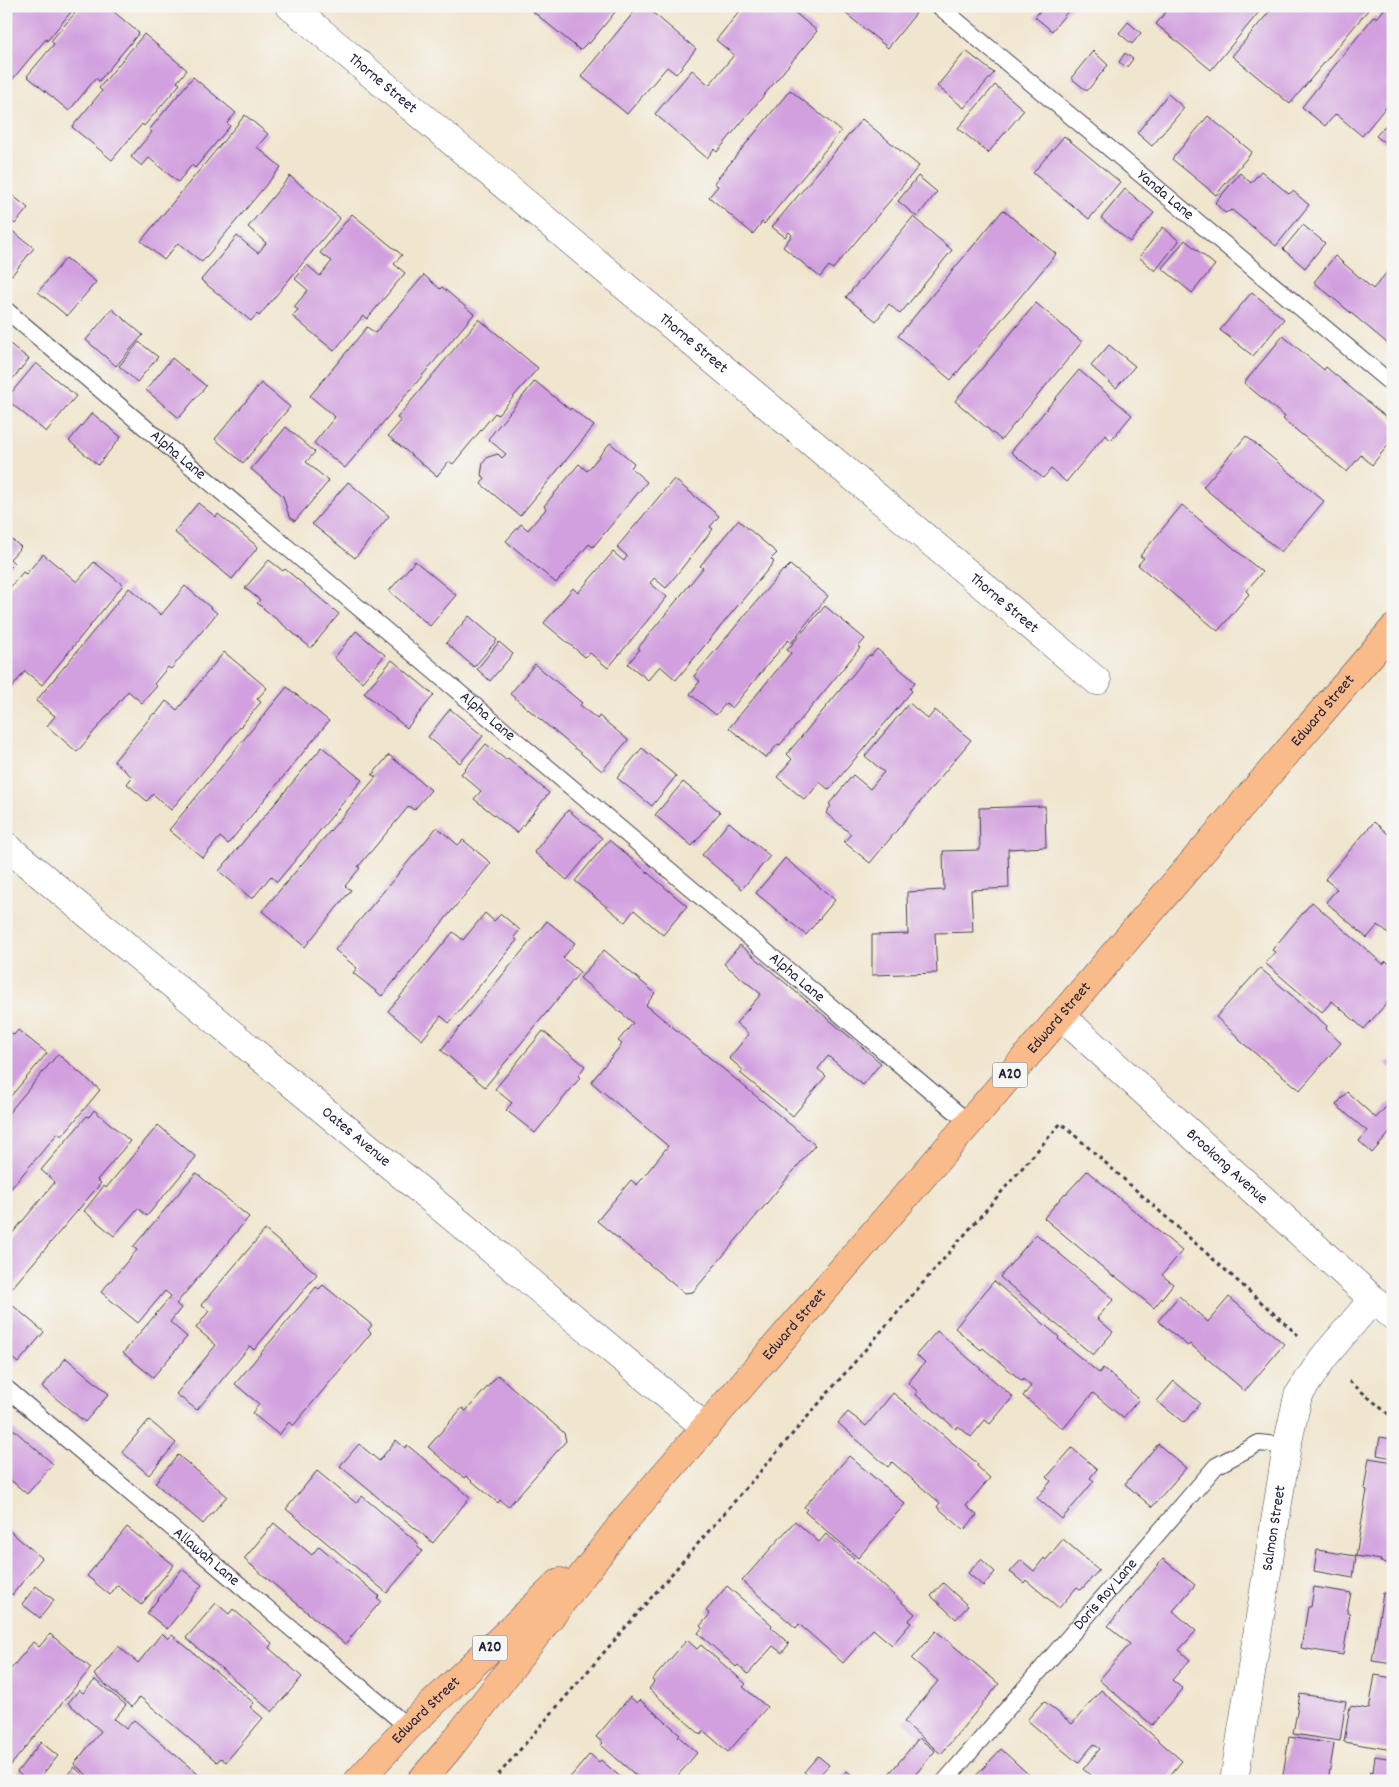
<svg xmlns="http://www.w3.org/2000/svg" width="1399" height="1787" font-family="Dekko,sans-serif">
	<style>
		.building { fill: #d2a0df }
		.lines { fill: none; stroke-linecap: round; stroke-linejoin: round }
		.lane-casing { stroke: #413f51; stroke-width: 18 }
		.street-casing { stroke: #413f51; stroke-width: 29 }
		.highway-casing { stroke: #413f51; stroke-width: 29 }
		.path { stroke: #413f51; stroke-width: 3; stroke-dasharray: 4 4; stroke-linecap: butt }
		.lane { stroke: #fff; stroke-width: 16 }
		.street { stroke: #fff; stroke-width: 28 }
		.highway { stroke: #fabb8b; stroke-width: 28 }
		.labels { text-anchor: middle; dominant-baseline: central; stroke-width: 4; stroke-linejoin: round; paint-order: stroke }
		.shield { fill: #f6f6f2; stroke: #626272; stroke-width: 1 }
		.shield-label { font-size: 15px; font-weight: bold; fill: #22223b }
		.street-label { font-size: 16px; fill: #22223b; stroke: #f6f6f2 }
	</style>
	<rect width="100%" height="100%" fill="#f6f6f2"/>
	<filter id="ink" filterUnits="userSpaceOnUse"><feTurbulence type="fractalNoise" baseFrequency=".02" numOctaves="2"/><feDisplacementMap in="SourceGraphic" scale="10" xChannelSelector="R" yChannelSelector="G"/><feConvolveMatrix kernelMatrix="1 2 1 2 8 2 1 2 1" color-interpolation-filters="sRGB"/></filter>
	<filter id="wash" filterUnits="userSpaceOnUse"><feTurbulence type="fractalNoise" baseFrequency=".0096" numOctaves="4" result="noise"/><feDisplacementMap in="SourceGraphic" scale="20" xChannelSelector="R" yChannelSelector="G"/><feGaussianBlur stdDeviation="1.12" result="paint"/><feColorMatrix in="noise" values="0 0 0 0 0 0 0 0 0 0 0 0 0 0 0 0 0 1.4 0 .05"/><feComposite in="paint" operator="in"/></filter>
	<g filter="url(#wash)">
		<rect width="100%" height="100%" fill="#f0e5cd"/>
		<g id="blocks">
			<!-- building -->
			<g class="building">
				<path d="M6,6h70l-29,35 -1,-2 -40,48z"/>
				<path d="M81,6h26l32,27 -40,48 -3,-3 -27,33 -42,-35 27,-32 -3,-3z"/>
				<path d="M534,6h86l-31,38 -1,-2 -8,8 -49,-40z"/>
				<path d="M639,6h6l51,43 -20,25 -9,-7 -40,47 -46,-38z"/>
				<path d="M744,6h43l30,25 -100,121 -3,-3 -7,9 -52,-44 37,-44 17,15 25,-30 -18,-15z"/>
				<path d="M848,6h63l6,6 -29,36 -44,-36z"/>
				<path d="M1044,6h28l-20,25 -17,-14z"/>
				<path d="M1171,6h93l-53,64 -55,-46z"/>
				<path d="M1274,6h90l4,4 -78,94 -58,-48z"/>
				<path d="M1387,6l6,5v92l-2,-2 -29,35 -26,-22 -11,12 -23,-19 72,-91 3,2z"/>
				<path d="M1128,22l13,11 -9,11 -13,-11z"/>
				<path d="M144,34l43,36 -10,12 3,2 -36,42 -2,-2 -30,36 -40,-33 30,-36 -3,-3z"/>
				<path d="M966,51l28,22 -30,35 -27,-22z"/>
				<path d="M1093,51l15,14 -21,26 -16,-13z"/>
				<path d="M1125,53l8,6 -7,9 -7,-6z"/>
				<path d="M193,77l43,36 -9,10 3,3 -35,42 -3,-3 -14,17 -29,-24 -7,8 -11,-9 21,-25 -3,-2z"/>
				<path d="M995,85l29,25 -36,43 -30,-25z"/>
				<path d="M790,90l51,41 -77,93 -2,-2 -9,12 -44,-37 9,-11 -4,-3z"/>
				<path d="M1168,94l16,14 -32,38 -15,-13z"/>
				<path d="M245,115l23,19 -11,13 24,20 -79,95 -24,-19 -14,17 -23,-19z"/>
				<path d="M1208,116l44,36 -36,43 -44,-36z"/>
				<path d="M1393,117v32l-17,-13z"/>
				<path d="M862,119l57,47 -86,103 -4,-3 -9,11 -37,-30 9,-12 -3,-3 -4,5 -13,-10z"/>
				<path d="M1064,136l56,46 -31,37 -56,-46z"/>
				<path d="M1261,171l28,23 4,-3 16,14 -33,41 -44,-36 -7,3 -10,-10 25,-30 11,10z"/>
				<path d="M290,176l50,42 -81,98 -2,-2 -6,7 -50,-41 36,-44 21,17 8,-10 -18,-16z"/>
				<path d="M918,176l19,16 -20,25 -19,-16z"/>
				<path d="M1125,189l29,24 -24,29 -29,-24z"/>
				<path d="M12,195l16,13 -13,16 -9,-7v-14z"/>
				<path d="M1003,210l53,44 -105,126 -53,-44z"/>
				<path d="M352,214l50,41 -8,9 11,9 -38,46 -4,-3 -29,35 -42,-35 6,-6 -4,-3 14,-17 -13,-11 12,-14 13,11 12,-15 -12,-8z"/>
				<path d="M913,217l39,33 -52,64 -11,-10 -13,17 -30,-24z"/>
				<path d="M1303,225l22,18 -20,25 -22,-19z"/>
				<path d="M6,226l28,22 -22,27 -6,-4z"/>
				<path d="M1163,227l16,14 -24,30 -16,-14z"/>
				<path d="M1185,240l30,25 -23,28 -30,-25z"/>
				<path d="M1335,256l38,33 20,-24v83l-79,-66z"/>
				<path d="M66,258l30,24 -29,34 -29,-24z"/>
				<path d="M424,275l16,14 2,-2 32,27 -129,154 -31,-25 21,-26 -25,-21 57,-69 8,6z"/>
				<path d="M1252,292l32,27 -31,37 -33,-26z"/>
				<path d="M1036,303l46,39 -81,98 -46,-39z"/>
				<path d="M112,309l31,26 -27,31 -30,-26z"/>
				<path d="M479,319l59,49 -40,47 -3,-2 -42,51 -4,-3 -12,15 -49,-40 13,-15 -4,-3z"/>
				<path d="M1283,336l41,34 2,-3 67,56v16l-21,26 -11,-10 -14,17 -64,-53 2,-2 -41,-34z"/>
				<path d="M6,341l23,18 -23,28z"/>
				<path d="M139,342l19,15 -21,25 -18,-16z"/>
				<path d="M1109,345l26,21 -19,22 -25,-22z"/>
				<path d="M172,358l34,28 -27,32 -33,-28z"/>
				<path d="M36,363l40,33 -30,36 -40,-33z"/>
				<path d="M1079,370l53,45 -21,25 -6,-5 -39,47 -15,-13 -8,9 -32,-26z"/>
				<path d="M535,381l35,29 1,-2 23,18 -74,90 -39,-32 4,-6 -4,-3 2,-12 5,-6 10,-3 4,4 4,-4 -18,-15z"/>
				<path d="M261,383l29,24 -47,56 -28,-24z"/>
				<path d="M92,413l29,24 -23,28 -29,-24z"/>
				<path d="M286,427l29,25 -9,10 23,19 -34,40 -6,-5 -6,-20 -32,-27z"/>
				<path d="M1246,436l78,65 -43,51 -78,-65z"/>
				<path d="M610,443l24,20 -3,5 16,14 -54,65 -4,-3 -33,39 -50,-42 15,-17 7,6 18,-21 -2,-3 35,-42 8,7z"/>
				<path d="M674,479l45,37 -9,11 3,2 -47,59 -12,-10 -4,5 17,14 -59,71 -18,-15 -5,4 -41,-34 29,-35 5,5 35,-41 11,9 3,-5 -10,-9z"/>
				<path d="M348,482l41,34 -34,42 -43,-34z"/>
				<path d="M198,503l18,14 2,-3 40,33 -26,32 -58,-47z"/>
				<path d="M1182,505l80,67 -16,19 3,3 -31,37 -80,-66 6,-7 -4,-2z"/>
				<path d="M738,520l39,33 -6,6 3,3 -98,118 -16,-14 -12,14 -20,-16 12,-15 -2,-1 65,-80 -3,-2z"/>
				<path d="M6,535l15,12 -11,12 4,4 -8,8z"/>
				<path d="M43,554l34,28 17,-20 29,23 -81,100 -17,-14 -15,19 -4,-4v-94l17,-20 3,2z"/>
				<path d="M269,560l14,11 2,-2 54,45 -28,34 -54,-45 3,-3 -15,-12z"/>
				<path d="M415,561l41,34 -26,31 -41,-35z"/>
				<path d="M790,565l38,31 -37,47 -3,-3 -56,68 -6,-5 -10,12 -26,-21 10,-13 -6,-5 89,-106 1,1z"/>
				<path d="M185,586l32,27 -46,56 -3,-2 -14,17 3,2 -15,17 -14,-12 -51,61 -30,-26 8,-10 -19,-15 93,-113 32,27z"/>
				<path d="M825,606l40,33 -7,8 2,1 -80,97 -2,-1 -12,14 -37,-30 62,-75 -4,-3z"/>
				<path d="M469,616l28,24 -23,27 -28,-24z"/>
				<path d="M356,631l29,24 -23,27 -28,-24z"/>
				<path d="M499,642l14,12 -23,27 -13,-12z"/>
				<path d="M877,649l38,33 -5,7 2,2 -83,99 -9,-8 -15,18 -28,-23 15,-18 -5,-5 82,-99 2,1z"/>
				<path d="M224,652l43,36 -10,11 4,3 -90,108 -18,-16 -6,7 -20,-17 5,-7 -18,-16 40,-48 2,1 10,-13 11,9z"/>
				<path d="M392,660l42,35 -27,33 -43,-35z"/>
				<path d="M535,664l47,39 -2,2 17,14 2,-3 29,24 -26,31 -92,-77z"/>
				<path d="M287,687l42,34 -101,123 -8,-7 -17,21 -34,-28z"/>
				<path d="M909,703l19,16 7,-9 36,30 -101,123 -26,-21 7,-8 -25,-21 5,-7 -2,-2 24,-29 17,14 14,-17 -19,-16z"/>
				<path d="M450,709l33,27 -23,27 -32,-26z"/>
				<path d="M486,744l20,16 2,-2 41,35 -32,40 -43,-34 7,-8 -20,-17z"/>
				<path d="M322,747l40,33 -85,102 -6,-6 -19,23 -33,-28z"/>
				<path d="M642,748l34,28 -24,30 -35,-28z"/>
				<path d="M389,755l42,35 -17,20 -5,-4 -51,61 2,1 -15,18 6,4 -46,57 -43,-36 114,-134 -4,-2z"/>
				<path d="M683,782l37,30 -28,34 -37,-31z"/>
				<path d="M1045,806l1,41 -38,2 1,39 -38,2 2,42 -38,1 2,40 -65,2v-40l36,-1 -1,-42 37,-2 -1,-39 37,-1 -1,-42z"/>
				<path d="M568,810l34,28 -35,42 -33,-28z"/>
				<path d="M729,822l41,34 -28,33 -40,-34z"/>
				<path d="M1374,822l19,16v100l-15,-13 -11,13 -41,-36 11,-13 -12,-10z"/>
				<path d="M437,827l21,18 5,-5 28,23 -109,133 -29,-23 4,-5 -22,-18z"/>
				<path d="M609,840l78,66 -24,29 -29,-25 -9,12 -50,-41z"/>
				<path d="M785,858l50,42 -29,35 -50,-42z"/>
				<path d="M1312,902l71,62 3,-3 7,6v29l-29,33 -32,-28 -10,11 -57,-49 10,-11 -3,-2z"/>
				<path d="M485,913l9,8 7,-7 19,16 -6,7 3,3 -68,83 -8,-7 -19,24 -34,-29 65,-79 10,8z"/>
				<path d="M547,921l28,22 -12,15 17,14 -95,115 -44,-37z"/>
				<path d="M740,945l141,118 -18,22 -35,-29 -10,13 8,7 -33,40 -53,-43 3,-3 -14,-12 20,-24 -13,-11 25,-29 -37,-30z"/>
				<path d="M604,950l51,43 -9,12 169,140 -122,147 -9,1 -87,-72 34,-41 6,5 31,-39 -77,-64 31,-38 -4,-3 15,-18 -53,-45z"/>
				<path d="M1260,968l67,58 -1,3 15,14 -41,47 -61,-50 1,-1 -24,-22z"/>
				<path d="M6,1029l8,6 4,-5 29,23 -41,49z"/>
				<path d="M543,1031l42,35 -7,10 2,2 -45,55 -29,-23 6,-7 -17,-14z"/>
				<path d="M58,1054l42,36 -38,46 -4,-3 -52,61v-78z"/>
				<path d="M1393,1056v14l-7,-6z"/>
				<path d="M1347,1092l29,26 17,-19v30l-21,24 -13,-12 8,-10 -31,-26z"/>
				<path d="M94,1110l36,31 -33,39 4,3 -95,112v-54l49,-59 -14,-12 46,-54 2,1z"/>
				<path d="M158,1125l38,32 -49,59 -9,-8 -24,28 -30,-25 20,-25 2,2z"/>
				<path d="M1087,1171l95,80 -20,24 11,9 -19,24 -39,-32 -1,1 -70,-59 21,-25 1,1z"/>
				<path d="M196,1173l53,44 -73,87 5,4 -11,14 17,15 -34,40 -30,-24 48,-57 -6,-5 -27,32 -37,-31 36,-42 -4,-3z"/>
				<path d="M265,1230l52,44 -63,76 -4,-4 -53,64 -21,-16 40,-49 -20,-17 13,-17 -8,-6z"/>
				<path d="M1036,1234l78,65 -17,19 16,14 -20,23 -93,-78z"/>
				<path d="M994,1281l65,56 -1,2 41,34 4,-5 36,31 -16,19 -30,-25 -30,36 -40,-33 8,-10 -8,-7 -1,2 -39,-33 -2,2 -26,-22z"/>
				<path d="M323,1285l49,40 -4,5 3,3 -78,93 -4,-4 -10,13 -27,-22 7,-9 -24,-20 81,-97 3,2z"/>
				<path d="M1179,1296l29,26 21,-25 55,47 -39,47 -55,-47 -2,2 -30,-25z"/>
				<path d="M11,1304l33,28 -26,31 -12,-10v-43z"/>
				<path d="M937,1331l76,66 -23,27 -5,-4 -14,17 -13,-11 -2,3 -41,-35 3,-2 -10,-9 17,-21 -9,-7z"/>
				<path d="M66,1358l43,36 -24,28 -43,-35z"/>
				<path d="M498,1375l66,58 2,8 -58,66 -8,-7 -2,3 -32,-27 -2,2 -36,-31 34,-39 4,3z"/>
				<path d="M1174,1381l26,22 -16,20 -27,-22z"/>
				<path d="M893,1393l85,71 -1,2 13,12 -24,28 11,9 -13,15 -27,-23 3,-4 -48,-41 -4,5 -50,-44 10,-11 18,14z"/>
				<path d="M149,1420l27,23 -27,32 -27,-23z"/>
				<path d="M6,1423l47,41 -26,30 -21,-18z"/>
				<path d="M1380,1437l13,2v19l-16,-3z"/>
				<path d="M396,1440l9,8 2,-3 63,52 -37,46 -93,-77 19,-22 20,17z"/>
				<path d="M1158,1444l28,24 -34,39 -27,-23z"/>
				<path d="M1072,1448l25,21 -7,9 4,3 -32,38 -25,-21 14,-17 -4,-4z"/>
				<path d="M178,1455l49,41 -24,28 -48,-41z"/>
				<path d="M849,1456l56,48 -47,54 -53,-46 2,-3 -3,-2z"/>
				<path d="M1369,1458l24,4v102l-13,-2 1,-2 -25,-4 -3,22 -39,-7 3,-21 39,6 11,-66 -3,-1z"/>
				<path d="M317,1471l39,32 6,-7 57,48 -2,2 5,5 -35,42 -101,-84z"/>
				<path d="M795,1521l24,21 7,-8 89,80 -7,7 3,2 -19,22 -19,-16 -30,34 -44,-39 -3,4 -54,-47z"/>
				<path d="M274,1523l38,32 7,-9 60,50 -2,2 4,3 -36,43 -101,-85z"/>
				<path d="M127,1527l47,38 -33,40 -24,-20 -7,10 -23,-19z"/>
				<path d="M6,1528l36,30 -30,37 -6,-5z"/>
				<path d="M1063,1539l36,31 -18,20 -4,-3 -18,21 -33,-28 -2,3 -14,-11 11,-12 13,11 10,-13 2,2z"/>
				<path d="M981,1559l14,13 -12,14 -15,-13z"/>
				<path d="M1163,1559l32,26 -22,26 23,20 -17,19 11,10 -18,20 11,9 -31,36 -53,-45 31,-36 -22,-18z"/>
				<path d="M182,1569l20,16 -35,44 -20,-16z"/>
				<path d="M943,1583l25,23 -12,13 -25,-23z"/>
				<path d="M36,1586l18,14 -14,18 -18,-14z"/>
				<path d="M727,1586l45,39 -1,2 18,17 -7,9 -9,-7 -25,28 -10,-9 -2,2 -38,-34 4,-5 -2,-2 10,-12 -4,-3z"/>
				<path d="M1314,1587l37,6 -4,20h3l-7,42 -42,-7 7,-41h3z"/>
				<path d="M1383,1593l10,1v70l-21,-3z"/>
				<path d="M216,1603l13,11 4,-5 39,34 -3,5 33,29 -30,35 -86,-74z"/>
				<path d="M936,1631l63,53 -58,70 -37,-32 34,-41 -26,-22z"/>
				<path d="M162,1633l6,6 4,-4 82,68 -4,4 13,11 -37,44 -5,-4 -4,4 -77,-65 -8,10 -38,-32 24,-29 20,17z"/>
				<path d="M50,1634l41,34 -85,103v-96l27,-33 6,5z"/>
				<path d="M687,1640l10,9 4,-4 45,39 -3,3 24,20 -39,45 -24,-21 -3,4 -52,-46 5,-7 -2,-2z"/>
				<path d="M1375,1675l18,3v72l-49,-8 6,-36 19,3z"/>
				<path d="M95,1680l31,25 -12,14 12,10 8,-9 72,61h-112l-20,-17 27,-33 -33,-28 11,-13 4,3z"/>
				<path d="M1101,1690l81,71 -17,20h-68l-14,-12 17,-20 -6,-5 -16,19 -51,-43 17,-19 28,23z"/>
				<path d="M1300,1694l46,7 -6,40 -47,-7z"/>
				<path d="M630,1697l7,6 3,-3 40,34 -2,2 19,17 -24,28h-27l-4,-4 -2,2 -39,-34 2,-2 -7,-6z"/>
				<path d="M1289,1737l45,7 -6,37h-46z"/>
				<path d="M919,1738l16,13 -25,30h-27z"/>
				<path d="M41,1742l17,14 -21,25h-10l-10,-9z"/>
				<path d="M1001,1749l27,25 -7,7h-44l-3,-3z"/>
				<path d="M590,1754l9,8 2,-2 24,21h-58z"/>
				<path d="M818,1756l11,9 -15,16 -10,-9z"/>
				<path d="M1375,1756l18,3v22h-25l2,-10 3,1z"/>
				<path d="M74,1767l16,14h-28z"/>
				<path d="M847,1771l12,10h-20z"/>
			</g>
		</g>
	</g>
	<g filter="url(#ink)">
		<use href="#blocks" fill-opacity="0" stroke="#413f51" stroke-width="1"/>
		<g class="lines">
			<defs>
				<g id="lane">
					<path id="s1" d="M939,6l454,379"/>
					<path id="s2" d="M6,310l963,813"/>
					<path id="s3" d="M6,1388l402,339"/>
					<path id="s4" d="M945,1781l271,-315 43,-23 28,3"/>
				</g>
				<g id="street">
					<path id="s5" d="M290,6l807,675"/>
					<path id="s6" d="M6,846l699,581"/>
					<path id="s7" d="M1061,1016l312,283 20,17"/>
					<path id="s8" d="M1234,1781l53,-335 11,-50 25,-38 50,-59"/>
				</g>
				<g id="highway">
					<path id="s9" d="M358,1781l50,-54 152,-145"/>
					<path id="s10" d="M421,1781l29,-34 176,-228 343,-396 424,-494"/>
				</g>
			</defs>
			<!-- lane casing -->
			<use href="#lane" class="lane-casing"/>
			<!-- street casing -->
			<use href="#street" class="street-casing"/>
			<!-- highway casing -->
			<use href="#highway" class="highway-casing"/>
			<!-- path -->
			<g class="path">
				<path d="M1349,1381l44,37"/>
				<path d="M493,1781l568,-658 237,212"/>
			</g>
			<!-- lane -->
			<use href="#lane" class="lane"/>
			<!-- street -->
			<use href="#street" class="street"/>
			<!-- highway -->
			<use href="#highway" class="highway"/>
		</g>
	</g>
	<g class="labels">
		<!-- shield labels -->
		<g class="shield">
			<rect x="992.5" y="1062.5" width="35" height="25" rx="4"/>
			<rect x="472.5" y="1635.5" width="35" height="25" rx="4"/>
		</g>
		<g class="shield-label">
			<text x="1010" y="1075">A20</text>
			<text x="490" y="1648">A20</text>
		</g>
		<!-- street labels -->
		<g class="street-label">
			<text stroke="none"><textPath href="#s5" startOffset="121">Thorne Street</textPath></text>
			<text stroke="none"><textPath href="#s1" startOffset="295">Yanda Lane</textPath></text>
			<text stroke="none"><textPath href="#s5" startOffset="526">Thorne Street</textPath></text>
			<text stroke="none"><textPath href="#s2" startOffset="225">Alpha Lane</textPath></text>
			<text stroke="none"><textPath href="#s5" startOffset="931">Thorne Street</textPath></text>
			<text stroke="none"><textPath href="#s10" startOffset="1400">Edward Street</textPath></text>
			<text stroke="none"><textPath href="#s2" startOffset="630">Alpha Lane</textPath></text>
			<text stroke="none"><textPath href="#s2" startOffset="1035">Alpha Lane</textPath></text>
			<text stroke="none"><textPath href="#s10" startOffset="995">Edward Street</textPath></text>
			<text stroke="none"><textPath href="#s6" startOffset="455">Oates Avenue</textPath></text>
			<text stroke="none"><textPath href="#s7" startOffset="224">Brookong Avenue</textPath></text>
			<text stroke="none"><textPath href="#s10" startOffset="590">Edward Street</textPath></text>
			<text stroke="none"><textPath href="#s8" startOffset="256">Salmon Street</textPath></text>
			<text stroke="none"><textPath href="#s3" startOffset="262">Allawah Lane</textPath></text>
			<text stroke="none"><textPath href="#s4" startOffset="246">Doris Roy Lane</textPath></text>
			<text stroke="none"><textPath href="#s9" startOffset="98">Edward Street</textPath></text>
		</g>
	</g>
	<!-- margin -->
	<rect width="1399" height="1787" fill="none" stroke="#f6f6f2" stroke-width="25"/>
</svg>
